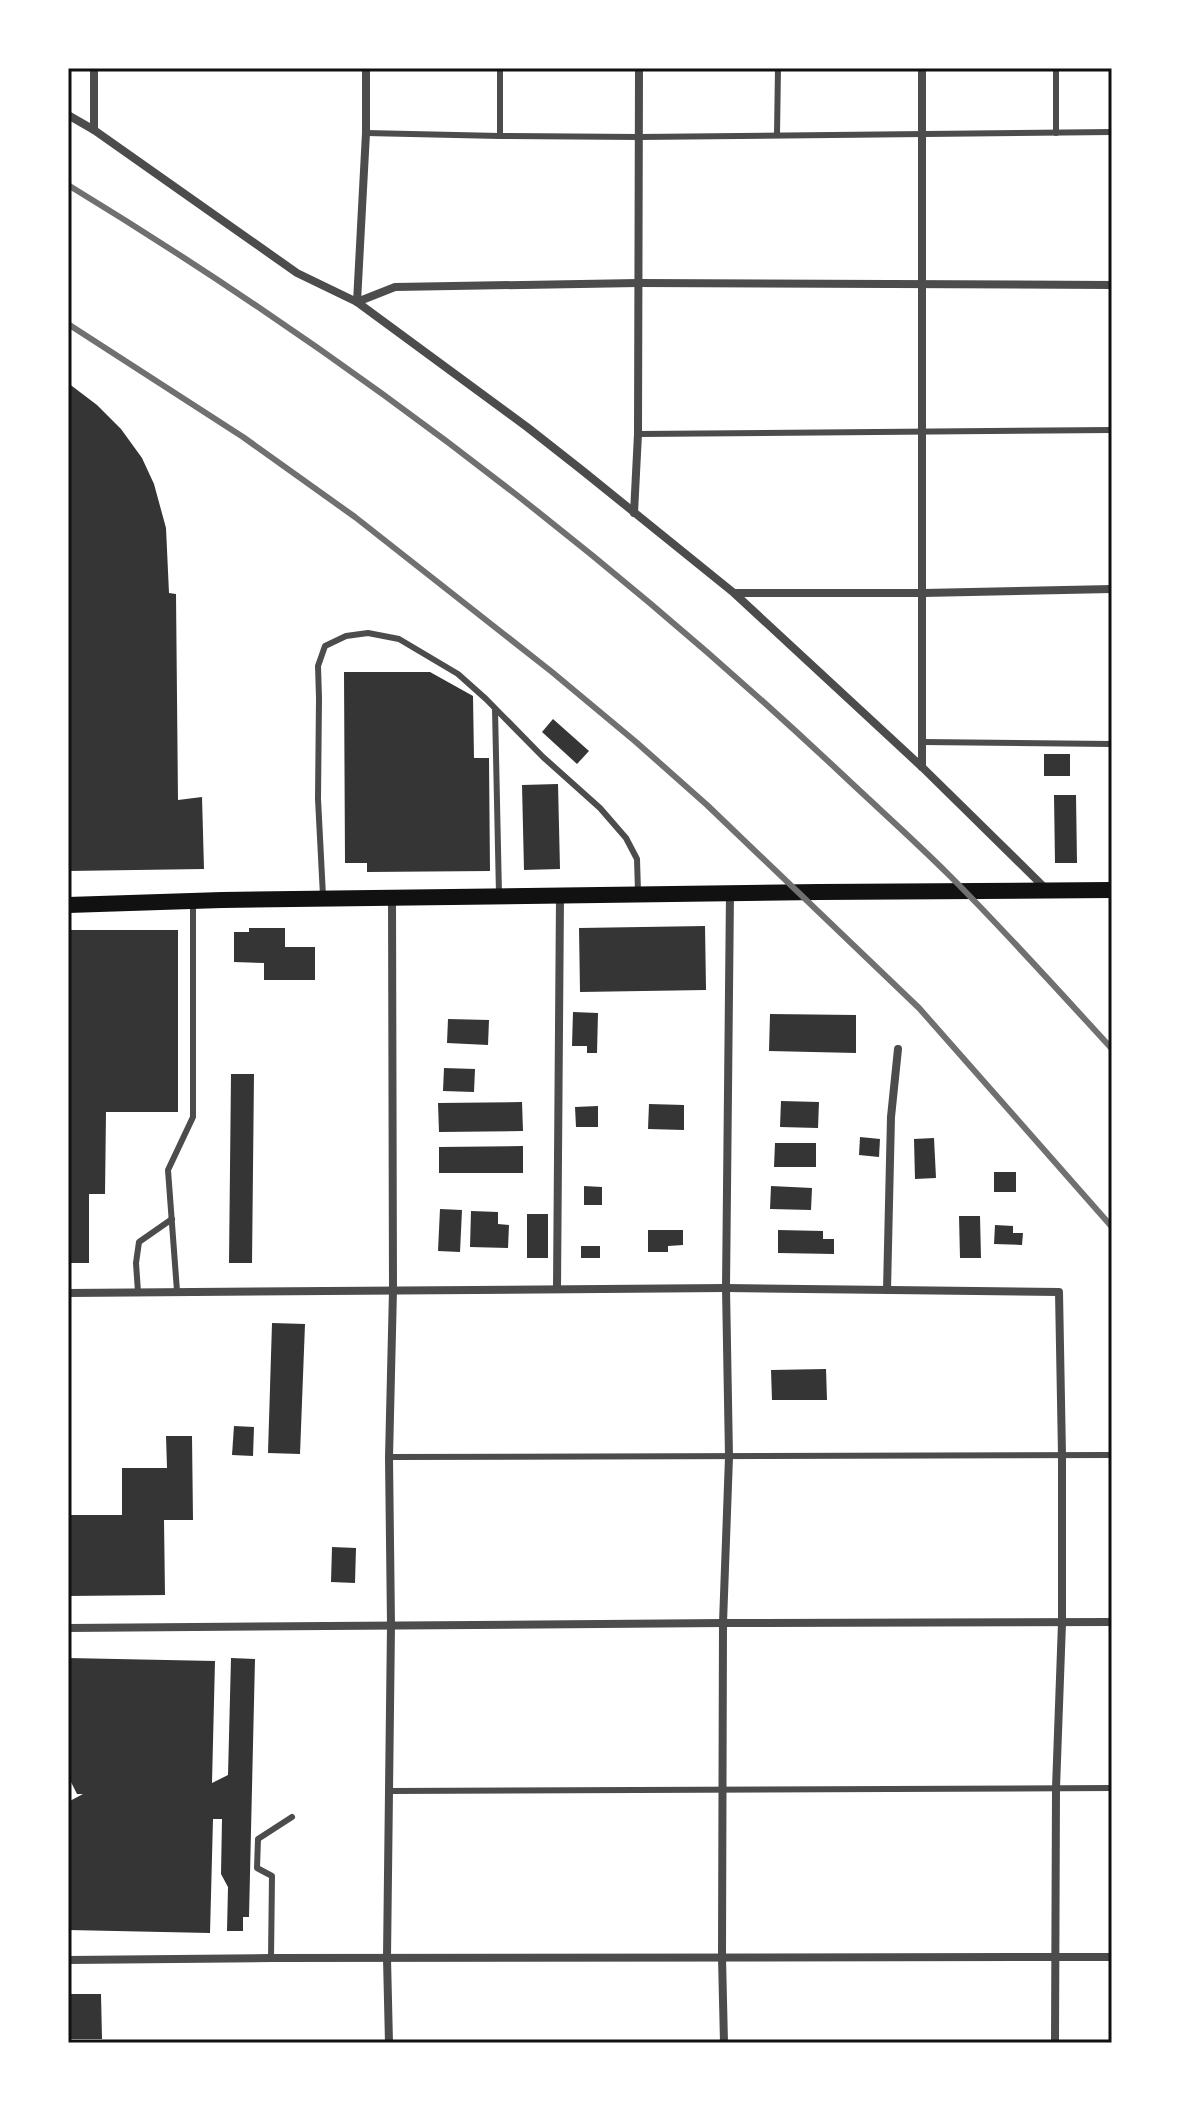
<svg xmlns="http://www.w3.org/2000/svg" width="1180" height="2111" font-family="Cabin,sans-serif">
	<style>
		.building { fill: #353535 }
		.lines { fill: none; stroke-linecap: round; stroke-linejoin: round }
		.service { stroke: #4c4c4c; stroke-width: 6 }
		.minor { stroke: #4c4c4c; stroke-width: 8 }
		.secondary { stroke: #111; stroke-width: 16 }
		.rail { stroke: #707070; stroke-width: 6 }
		.neatline { fill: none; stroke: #111; stroke-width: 3 }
	</style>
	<rect width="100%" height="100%" fill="#fff"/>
	<!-- building -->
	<g class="building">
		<path d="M68,383l29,22 24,24 21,29 12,26 12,44 3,65 7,1 2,206 24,-3 2,72 -136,2z"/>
		<path d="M344,672h86l43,24 1,62h15l1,113 -123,1v-9h-22z"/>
		<path d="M553,719l36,32 -12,13 -35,-32z"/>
		<rect x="1044" y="754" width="26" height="22"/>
		<path d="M558,784l2,85 -36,1 -2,-85z"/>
		<path d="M1054,795h22l1,68h-22z"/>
		<path d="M705,926l1,64 -126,2 -1,-64z"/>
		<path d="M249,928h36v19h30v33h-51v-17l-30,-1v-30h15z"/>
		<path d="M68,930h110v182h-72l-1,82h-16v69h-21z"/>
		<path d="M573,1012l25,1 -1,40h-10v-7h-15z"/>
		<path d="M770,1014l86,1v38l-87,-2z"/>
		<path d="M448,1019l41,1 -1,25 -41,-2z"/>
		<path d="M444,1068l31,1 -1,23 -31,-1z"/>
		<path d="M231,1074h23l-2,189h-23z"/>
		<path d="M781,1101l38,1 -1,26 -38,-1z"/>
		<path d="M522,1102l1,29 -84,1 -1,-29z"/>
		<path d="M649,1104l35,1v25l-36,-1z"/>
		<path d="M598,1106v21h-22l-1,-20z"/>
		<path d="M860,1137l20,2 -1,18 -20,-2z"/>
		<path d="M934,1138l2,40 -21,1 -1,-40z"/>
		<path d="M775,1143h41v24h-42z"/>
		<path d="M523,1146v27h-84v-26z"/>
		<rect x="994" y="1172" width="22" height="20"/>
		<path d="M584,1186l18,1v18h-18z"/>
		<path d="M771,1186l41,2 -1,22 -41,-1z"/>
		<path d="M440,1209l22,1 -2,42 -22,-1z"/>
		<path d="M471,1211l27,1v12l11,1 -1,23 -38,-1z"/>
		<rect x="527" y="1214" width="21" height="44"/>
		<path d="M959,1216h21l1,42h-21z"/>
		<path d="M995,1225l18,1v7h10l-1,12 -28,-1z"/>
		<path d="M648,1230h35v15l-15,1v6h-20z"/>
		<path d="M778,1230l45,1v8h11v15l-56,-1z"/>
		<rect x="581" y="1246" width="19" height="12"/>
		<path d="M272,1323l33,1 -5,130 -32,-1z"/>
		<path d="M826,1369l1,31h-55l-1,-30z"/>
		<path d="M234,1426l20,1 -1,29 -21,-1z"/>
		<path d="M166,1436h26l1,84h-29l1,75 -97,1v-81h54v-47h45z"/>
		<path d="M332,1547l24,1 -1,35 -24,-1z"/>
		<path d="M68,1658l147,3 -3,122 16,-8 3,-117 24,1 -6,258h-6v14h-16l1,-44 -7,-13 1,-55h-9l-3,114 -142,-3v-128l15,-8h-6l-7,-14 1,-18h-3z"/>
		<path d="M68,1994h33l1,45h-34z"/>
	</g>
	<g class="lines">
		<!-- service -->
		<g class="service">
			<path d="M366,133l134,3v-68"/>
			<path d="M1056,133v-65"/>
			<path d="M777,134l1,-66"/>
			<path d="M500,136l139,1 473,-5"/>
			<path d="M638,434l474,-4"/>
			<path d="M495,709l4,185"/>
			<path d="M922,742l190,2"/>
			<path d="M323,896l-5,-97 1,-101 -1,-32 7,-20 21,-10 22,-3 31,6 59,35 28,25 57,58 57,51 26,30 11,21 1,33"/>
			<path d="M177,1291l-9,-121 25,-53v-216"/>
			<path d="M138,1292l-2,-29 3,-21 33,-23"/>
			<path d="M389,1457l723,-2"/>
			<path d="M389,1791l723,-3"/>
			<path d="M271,1958l1,-82 -15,-8 1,-29 34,-22"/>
		</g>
		<!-- minor -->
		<g class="minor">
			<path d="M94,68v62"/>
			<path d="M366,68v65l-9,169 38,-15 243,-4 474,2"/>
			<path d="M922,68v699"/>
			<path d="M68,115l26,15 203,143 60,29 170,125 56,44 151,122 188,174 124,122"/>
			<path d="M634,513l4,-79 1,-366"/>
			<path d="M735,593h188l189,-4"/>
			<path d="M557,1289l3,-392"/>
			<path d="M887,1290l4,-173 7,-68"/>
			<path d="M68,1293l658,-5 333,4 3,163v168l-6,165 -1,255"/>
			<path d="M68,1628l655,-5 389,-1"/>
			<path d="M68,1960l203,-2 841,-1"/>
			<path d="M389,2043l-2,-85 4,-333 -2,-168 4,-167 -1,-392"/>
			<path d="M724,2043l-2,-86 1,-334 6,-166 -3,-169 4,-395"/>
		</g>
		<!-- secondary -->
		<path class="secondary" d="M68,905l154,-5 597,-8 293,-2"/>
		<!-- rail -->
		<g class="rail">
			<path d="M68,185c278,169 539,368 776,591 35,33 71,65 104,98 57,57 110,116 164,175"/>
			<path d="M68,324l175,113 112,80 197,155 84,70 71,63 212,203 193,219"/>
		</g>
	</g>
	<!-- border -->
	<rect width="1180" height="2111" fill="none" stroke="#ffffff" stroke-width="140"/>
	<rect x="70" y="70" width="1040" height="1971" class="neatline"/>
</svg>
